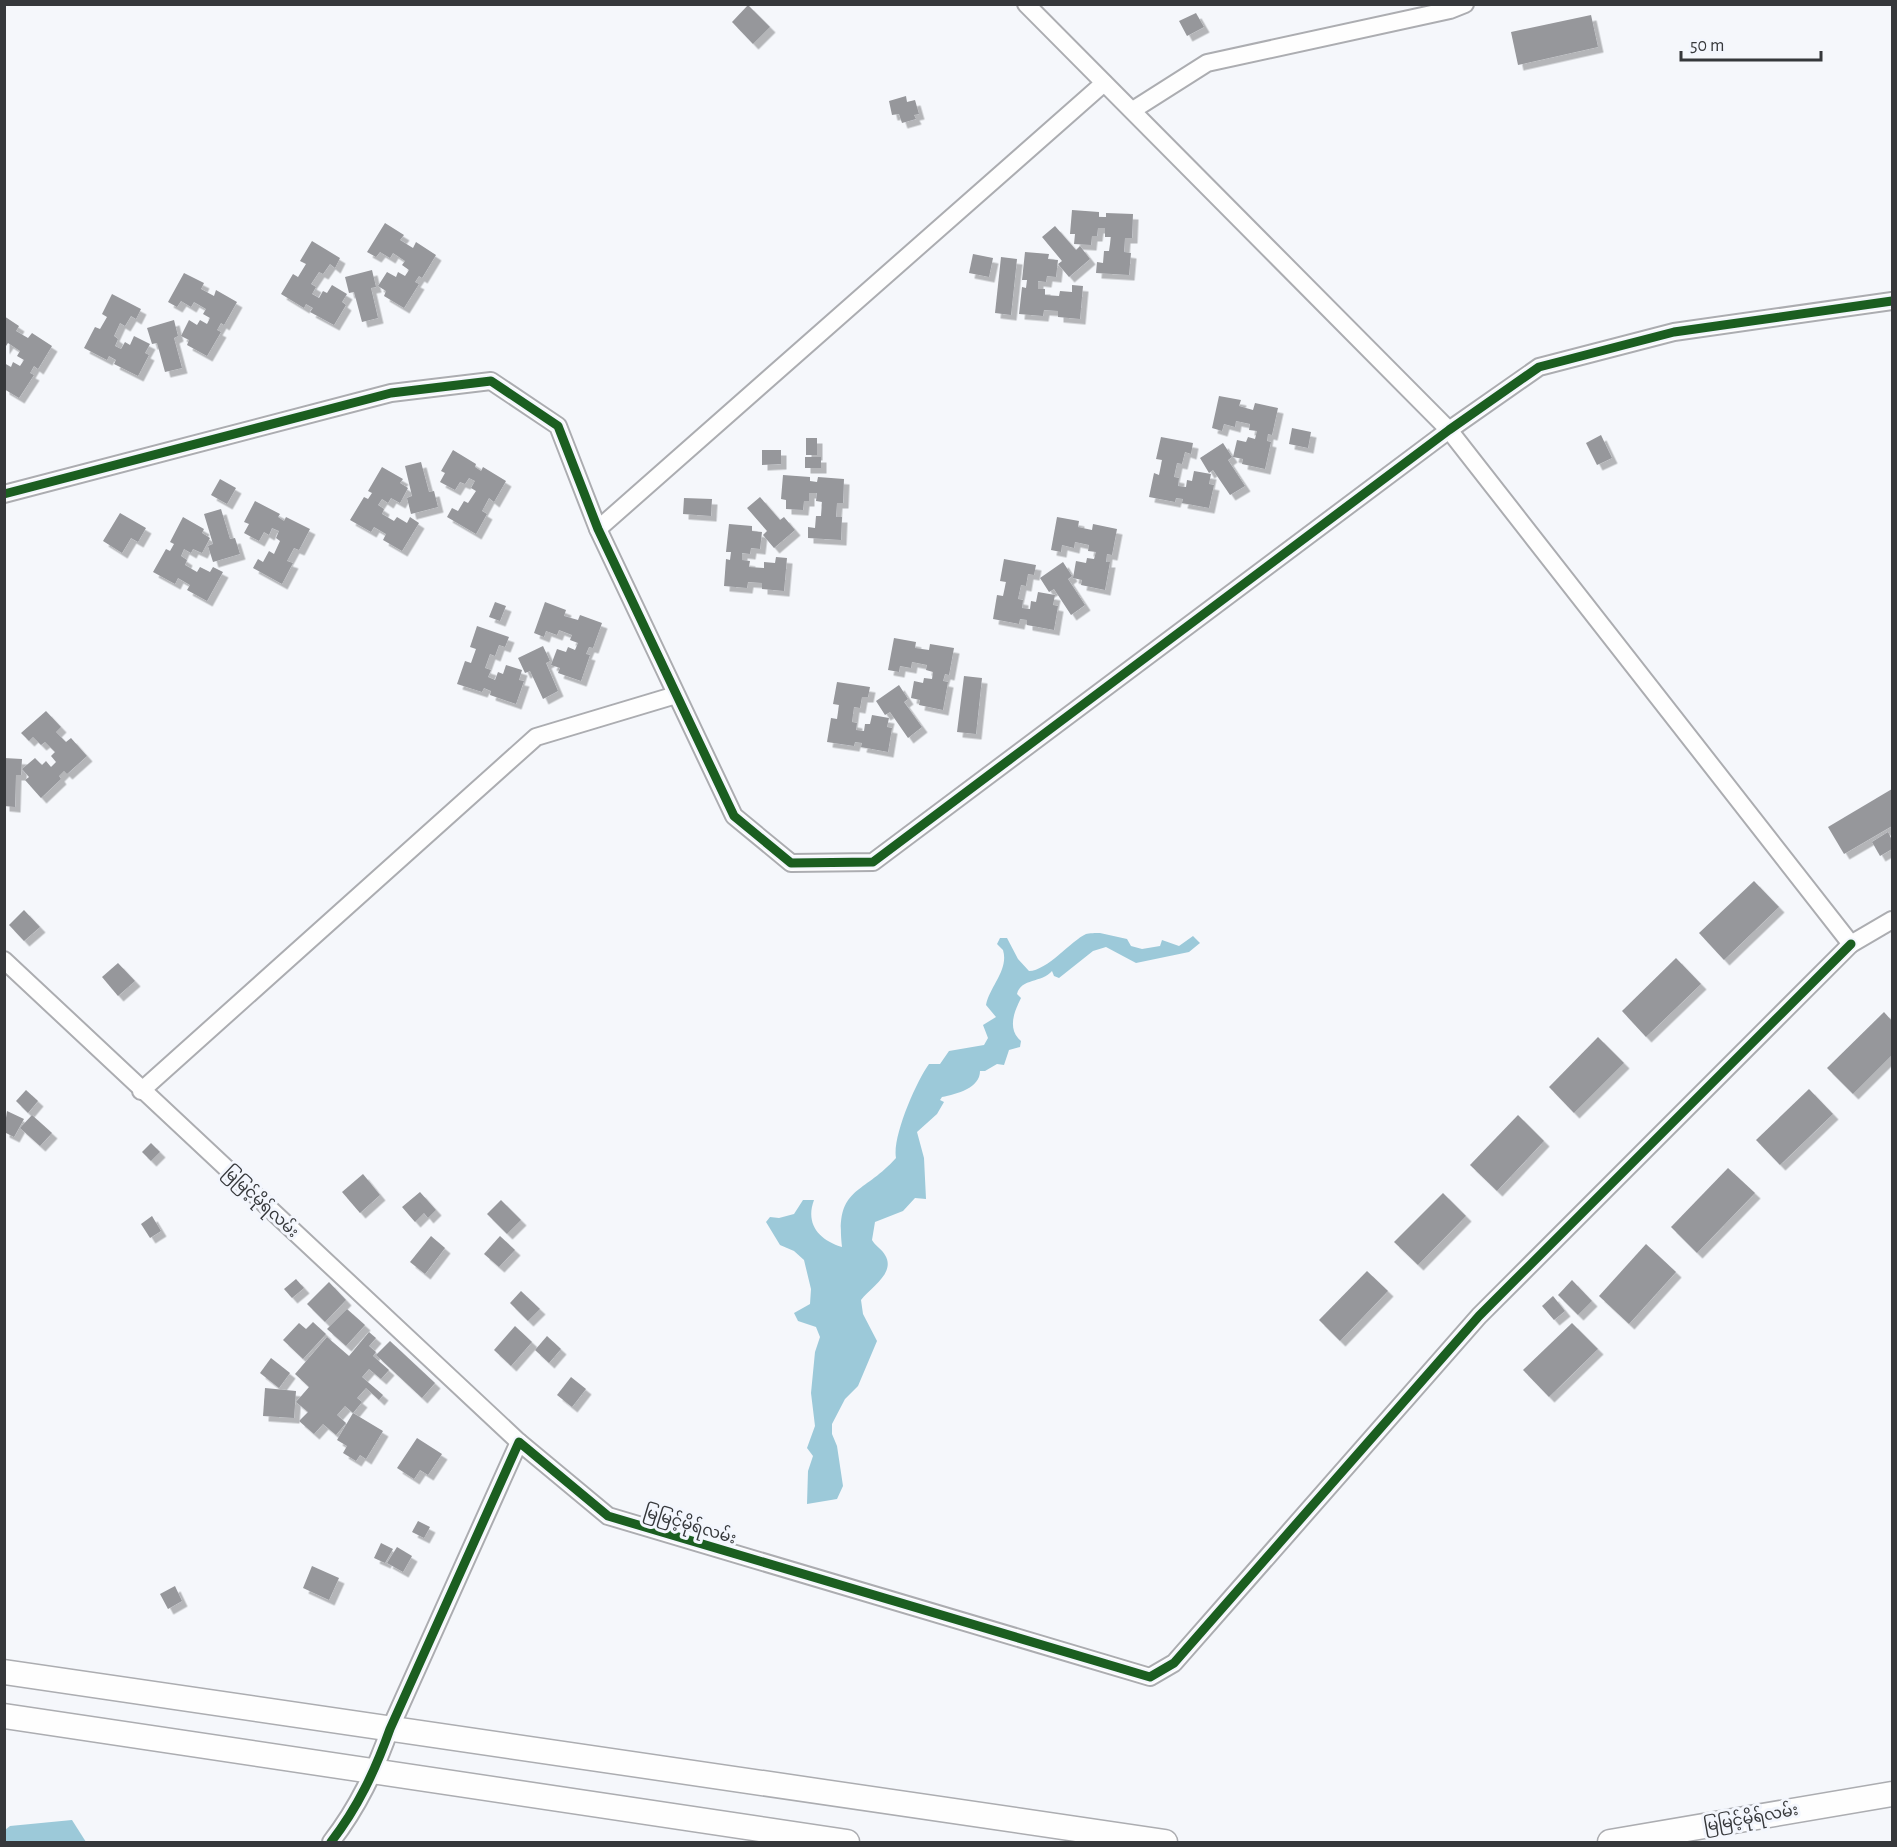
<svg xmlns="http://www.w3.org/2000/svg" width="1897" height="1847" font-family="'Alegreya Sans','Noto Sans Myanmar',sans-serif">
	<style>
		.water { fill: #9cc9d9 }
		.building { fill: #96979b; filter: url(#shadow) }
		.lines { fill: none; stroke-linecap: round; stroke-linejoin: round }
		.minor-casing { stroke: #acadb1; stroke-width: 20 }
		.secondary-casing { stroke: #acadb1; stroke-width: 27 }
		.minor { stroke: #fefefe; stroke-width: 16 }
		.secondary { stroke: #fefefe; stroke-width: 24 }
		.cycleway-casing { stroke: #f3f6fd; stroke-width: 13 }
		.cycleway { stroke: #1b5e20; stroke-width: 9 }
		.labels { text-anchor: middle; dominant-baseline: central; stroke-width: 6; stroke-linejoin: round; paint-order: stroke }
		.street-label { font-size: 16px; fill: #36383b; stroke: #f3f6fd }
	</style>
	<defs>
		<filter id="shadow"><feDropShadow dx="5.5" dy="5.5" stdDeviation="0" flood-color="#0004"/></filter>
	</defs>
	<rect width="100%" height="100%" fill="#f5f7fb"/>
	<!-- water -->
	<g class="water">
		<path d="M1100,933l27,6 4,7 11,3 18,-3 2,-6 17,6 14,-10 7,7 -11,9 -53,11 -30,-16 -13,4 -34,27 -5,-2 -2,-5c-10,12 -31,7 -35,23l4,4c-7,14 -14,31 0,43l-1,6 -11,3 -5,15 -7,-1 -12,7h-5c0,17 -23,23 -38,26l-2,3 4,2 -7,12 -20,18 7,26 2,41 -11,-1 -12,13 -28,11 -3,18c3,6 10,9 13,15 11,18 -14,32 -24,45l2,14 14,27 -19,45 -13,13 -13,25v10l5,12 6,40 -6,13 -30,5 1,-33 5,-15 -6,-8 8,-22 -4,-33 4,-41 5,-15 -4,-10 -18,-6 -4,-8 16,-9 1,-15 -7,-29 -10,-9 -14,-6 -14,-23 4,-5 9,1 15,-4 9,-14h11c-9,24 5,40 28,47 -7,-61 20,-51 54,-89 -4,-21 20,-76 33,-94h11l9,-13 35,-6 4,-7 -5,-13 13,-8 -10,-12c4,-19 23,-35 17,-55l-6,-6 3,-6h7l11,21 11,12c18,0 43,-31 57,-37 3,-1 10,-1 14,-1z"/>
		<path d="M72,1820l14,22h-81v-12l5,-4z"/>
	</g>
	<!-- building -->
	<g class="building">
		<path d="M748,5l22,22 -17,17 -21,-22z"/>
		<path d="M1196,13l8,14 -17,9 -8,-15z"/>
		<path d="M1591,15l7,32 -80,18 -7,-33z"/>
		<path d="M906,96l1,6 8,-2 4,14 -5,1 2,4 -14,4 -3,-9 -7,1 -3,-14z"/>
		<path d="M1072,210l27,2v5h7v-4l27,1 -1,24h-7l-1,14 7,1 -2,22 -33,-2 1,-11 6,1 1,-12h5l2,-14h-6v-9h-7l-1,8h-5l-1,9 -17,-1 1,-10h-5z"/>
		<path d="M385,223l19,12 -4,5 13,8 3,-6 20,13 -14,23 -3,-2 -4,6 4,2 -15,24 -20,-12 2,-5 -8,-5 9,-14 9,5 2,-5 7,4 4,-6 -7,-5 3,-4 -12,-8 -3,5 -10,-6 -4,5 -9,-5z"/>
		<path d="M1055,226l21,24 4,-4 10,13 -21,18 -11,-13 4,-3 -20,-24z"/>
		<path d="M312,241l28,17 -5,10 -5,-4 -7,10 -4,-2 -8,12 5,3 -4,7 7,4 4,-7 4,2 5,-8 15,9 -5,8 4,3 -12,20 -24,-13 3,-4 -7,-4 -2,4 -23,-14 12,-20 5,3 8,-13 -6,-3z"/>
		<path d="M1025,252l24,2 -1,5 10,1 -2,17 -9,-1 -1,6 -8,-1v8h7v6l14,1 1,-5 12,1v-7l11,1 -3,33 -22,-2v-6l-14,-1 -1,6 -24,-2 3,-27 4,1 1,-8h-5z"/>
		<path d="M973,254l20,4 -4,19 -20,-4z"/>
		<path d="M1001,257l16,2 -6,56 -16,-2z"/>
		<path d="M372,270l4,17 -5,1 7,30 -16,4 -8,-30 -5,1 -4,-16z"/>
		<path d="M184,273l20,10 -3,6 13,7 2,-6 21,12 -13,23 -3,-2 -4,7 4,2 -14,24 -20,-11 2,-5 -8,-4 8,-16 8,5 3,-5 7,4 3,-6 -7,-4 3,-5 -12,-7 -3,5 -10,-6 -4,6 -9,-5z"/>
		<path d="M112,294l29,15 -5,10 -5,-3 -6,10 -5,-3 -6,13 4,3 -3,7 6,3 4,-7 5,3 4,-9 16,8 -5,9 4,2 -11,21 -24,-12 2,-4 -7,-4 -2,4 -23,-12 11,-21 5,2 7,-12 -5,-3z"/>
		<path d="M4,316l15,10 -3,5 12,7 4,-5 20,13 -14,23 -4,-3 -4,7 4,2 -15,23 -15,-9v-26l7,4 2,-5 7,4 4,-6 -7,-4 3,-5 -12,-8 -4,6z"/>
		<path d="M174,320l4,16 -4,2 8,30 -17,4 -8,-29 -5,1 -5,-16z"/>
		<path d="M1219,396l22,4 -2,6 14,4 2,-7 23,5 -6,27 -4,-1 -1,7 4,1 -6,27 -23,-5 1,-5 -10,-2 4,-17 9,2 2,-5 7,2 2,-8 -8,-1 1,-6 -14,-3 -1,6 -11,-3 -2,7 -10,-3z"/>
		<path d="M1292,428l19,4 -3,16 -19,-4z"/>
		<path d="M1601,435l11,23 -15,7 -11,-22z"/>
		<path d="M1161,437l32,6 -2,11 -6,-2 -3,12 -5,-1 -3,14 5,1 -1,8 8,1 1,-7 5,1 2,-10 17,3 -2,10 5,1 -5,23 -27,-5 1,-4 -7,-1 -1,4 -26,-5 5,-24 5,2 3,-15 -6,-1z"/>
		<rect x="806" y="438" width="11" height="17"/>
		<path d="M1223,443l9,14 -4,3 17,26 -15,9 -17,-25 -4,3 -9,-15z"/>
		<path d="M453,450l23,14 -1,3 6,4 2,-4 23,14 -12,21 -5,-4 -7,13 5,3 -11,20 -29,-17 5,-9 6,3 6,-10 4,2 8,-12 -5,-3 4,-7 -6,-3 -4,6 -5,-2 -5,8 -15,-8 5,-9 -4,-2z"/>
		<path d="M762,450h19v14l-19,1z"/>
		<rect x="805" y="457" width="16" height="11"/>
		<path d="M421,462l8,30 5,-1 4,16 -27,7 -4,-16 5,-2 -7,-30z"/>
		<path d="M382,467l21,12 -3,4 8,5 -8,15 -9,-5 -3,5 -6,-4 -4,6 6,4 -2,5 12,7 3,-4 10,6 3,-6 9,6 -17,28 -19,-11 3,-6 -12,-7 -3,5 -21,-12 14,-23 4,2 4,-6 -4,-2z"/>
		<path d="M783,475l27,2v4l7,1 1,-5 26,2 -1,24h-6l-1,14h6l-1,23 -33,-2v-11l7,1 1,-12h5l1,-14 -6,-1 1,-8h-8v8h-5l-1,9 -17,-1v-9l-5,-1z"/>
		<path d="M220,479l16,9 -9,16 -16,-9z"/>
		<path d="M760,497l20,23 4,-3 11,13 -21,18 -11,-13 4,-4 -20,-23z"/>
		<path d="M684,498l28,1 -1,17 -28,-2z"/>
		<path d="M255,501l25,13 -2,3 6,4 2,-4 24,12 -11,21 -5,-2 -7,13 6,2 -11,21 -29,-16 5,-9 5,3 6,-11 5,3 6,-13 -4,-3 3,-7 -7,-3 -3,7 -5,-3 -5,9 -15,-8 5,-9 -5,-2z"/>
		<path d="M221,509l9,30 5,-1 5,16 -27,8 -5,-16 5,-2 -9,-30z"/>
		<path d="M120,513l26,15 -8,14 -7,-4 -9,15 -19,-12z"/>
		<path d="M183,517l21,12 -2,4 8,5 -8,15 -9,-4 -2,4 -7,-4 -3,7 6,4 -2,5 12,7 3,-5 10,5 3,-5 10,5 -16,29 -20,-11 3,-5 -12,-7 -3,6 -22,-12 13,-23 4,2 4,-7 -4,-2z"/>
		<path d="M1057,517l22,4 -1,6 14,3 1,-6 24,5 -5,26 -5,-1 -1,8h4l-5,28 -24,-5 1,-5 -9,-2 3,-17 10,2 1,-5 7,1 2,-7 -8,-1 1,-6 -14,-3 -1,6 -12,-3 -1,7 -10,-2z"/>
		<path d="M729,524l23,2v5l10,1 -2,17 -9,-1 -1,6 -8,-1v7l8,1 -1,6 15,1v-6l11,1 1,-6 11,1 -3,33 -22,-2v-6l-14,-1 -1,6 -23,-2 2,-27 4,1 1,-8h-5z"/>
		<path d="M1004,559l32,6 -2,10 -6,-1 -2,12 -5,-1 -3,14 5,1 -1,8 8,1 1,-8 5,1 2,-10 17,3 -2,10 5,1 -4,24 -27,-5v-5l-7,-1 -1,5 -26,-5 4,-24 6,1 3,-14 -6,-1z"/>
		<path d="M1063,562l9,14 -4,3 17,26 -14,10 -17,-26 -5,3 -9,-14z"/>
		<path d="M495,602l11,4 -6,15 -11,-4z"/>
		<path d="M545,602l21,8 -2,6 14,4 2,-5 22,8 -9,25 -4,-1 -3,7 4,1 -9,26 -23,-8 2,-5 -9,-3 6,-16 9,3 2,-5 7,3 3,-7 -8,-3 2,-5 -13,-5 -2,5 -11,-4 -2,6 -10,-4z"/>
		<path d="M477,626l32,11 -4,10 -6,-2 -4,11 -5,-2 -5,14 6,2 -3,7 7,3 3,-8 5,2 3,-9 16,5 -3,10 5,1 -8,23 -26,-9 1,-4 -7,-3 -2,4 -25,-8 8,-23 6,2 5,-14 -6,-2z"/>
		<path d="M894,638l22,4 -1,6 14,2 1,-6 24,4 -5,27 -4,-1 -2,7 5,1 -5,28 -24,-5 1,-5 -9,-2 3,-17 9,2 1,-5 8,1 1,-7 -7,-2 1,-5 -15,-3 -1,6 -11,-2 -1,6 -11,-2z"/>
		<path d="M543,646l7,15 -4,2 12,28 -15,8 -13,-28 -5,2 -7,-15z"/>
		<path d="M964,676l18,2 -6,56 -19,-2z"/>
		<path d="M837,682l33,5 -2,10h-6l-2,11 -6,-1 -2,15 5,1 -1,7 8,1 1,-7h5l2,-9 17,3 -2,9 5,1 -4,24 -27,-5 1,-4 -7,-1 -1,4 -27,-4 4,-24 6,1 2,-14 -6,-1z"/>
		<path d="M899,685l9,14 -4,3 18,25 -14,11 -18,-26 -5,3 -9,-14z"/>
		<path d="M46,711l15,16 -5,5 10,10 5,-4 16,18 -20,18 -3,-3 -5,5 2,3 -20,19 -16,-18 4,-3 -7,-8 13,-11 7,7 4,-4 5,6 5,-5 -5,-6 4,-4 -10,-10 -4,3 -8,-8 -4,4 -8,-8z"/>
		<path d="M4,758l18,1 -1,16h-5l-1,32 -11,-1z"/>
		<path d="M1892,789v37l-48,28 -16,-27z"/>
		<path d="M1888,832l4,8v9l-12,7 -8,-14z"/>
		<path d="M1754,881l25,26 -55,53 -25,-27z"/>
		<path d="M24,910l16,17 -16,14 -15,-16z"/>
		<path d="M1676,958l25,26 -55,53 -24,-26z"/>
		<path d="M118,963l17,18 -17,15 -16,-19z"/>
		<path d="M1884,1012l8,9v34l-39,39 -26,-26z"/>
		<path d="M1598,1037l26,26 -50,50 -25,-26z"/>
		<path d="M1809,1089l24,25 -53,51 -24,-25z"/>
		<path d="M26,1090l12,11 -10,12 -12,-12z"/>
		<path d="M7,1111l17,8 -10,18 -10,-5z"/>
		<path d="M32,1115l20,18 -12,13 -20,-18z"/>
		<path d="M1518,1115l26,26 -47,50 -27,-26z"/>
		<path d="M151,1143l9,9 -9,9 -9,-9z"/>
		<path d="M1728,1168l27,25 -58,60 -26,-26z"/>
		<path d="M363,1174l17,21 -20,18 -18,-21z"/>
		<path d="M420,1192l16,18 -8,8 -4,-5 -9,9 -13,-15z"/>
		<path d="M1443,1193l23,23 -48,49 -24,-23z"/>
		<path d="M501,1200l20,20 -14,14 -20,-20z"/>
		<path d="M152,1216l9,15 -11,7 -9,-14z"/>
		<path d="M431,1236l14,12 -20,26 -15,-12z"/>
		<path d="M500,1236l15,14 -16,17 -15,-13z"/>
		<path d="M1646,1244l30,28 -47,52 -30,-28z"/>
		<path d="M1367,1271l21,20 -48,50 -21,-21z"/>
		<path d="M296,1279l8,9 -12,10 -8,-9z"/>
		<path d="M1572,1280l20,21 -14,14 -20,-20z"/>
		<path d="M329,1282l17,18 -21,22 -18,-18z"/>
		<path d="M521,1291l19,18 -12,12 -18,-18z"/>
		<path d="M1553,1296l12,15 -11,9 -12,-14z"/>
		<path d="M347,1309l18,16 -19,21 -19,-17z"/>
		<path d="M313,1322l13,12 -23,25 -20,-19 16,-17 7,6z"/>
		<path d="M1572,1323l26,26 -49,48 -26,-27z"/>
		<path d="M515,1326l17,16 -21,24 -17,-16z"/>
		<path d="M369,1332l7,6 -7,8 7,6 -3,4 16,14 -8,9 -12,-10 -7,8 21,18 -4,5 -13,-12 -9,10 5,4 -9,11 -8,-7 -8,9 9,8 -10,12 -13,-11 -9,10 -15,-13 9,-9 -12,-10 13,-15 -14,-13 32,-37 22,19z"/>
		<path d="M547,1336l14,13 -12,14 -14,-13z"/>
		<path d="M390,1341l45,42 -13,15 -46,-43z"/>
		<path d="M271,1358l19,15 -11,15 -19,-15z"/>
		<path d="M571,1377l15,12 -14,18 -15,-12z"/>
		<path d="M265,1388l31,3 -2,27 -31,-2z"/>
		<path d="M353,1413l30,18 -17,28 -6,-4 -4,6 -13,-8 4,-7 -10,-6z"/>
		<path d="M417,1438l25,16 -14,21 -8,-5 -6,9 -17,-11z"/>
		<path d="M418,1521l12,6 -6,11 -12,-6z"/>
		<path d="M381,1543l12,6 -8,14 -11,-5z"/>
		<path d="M397,1547l15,9 -9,16 -16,-9z"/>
		<path d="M312,1566l27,12 -10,22 -26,-12z"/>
		<path d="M175,1586l7,15 -14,8 -8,-15z"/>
	</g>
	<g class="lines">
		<defs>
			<g id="minor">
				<path d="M1026,4l423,426 402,514 41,-24"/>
				<path d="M1133,110l74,-47 243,-53 15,-6"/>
				<path d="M4,494l387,-101 100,-12 67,45 40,103 136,287 57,47 82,-1 576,-432 90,-63 135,-35 218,-31"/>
				<path d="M598,529l506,-446"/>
				<path d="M4,960l515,482"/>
				<path d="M141,1091l395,-354 140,-42"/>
				<path d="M331,1842c27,-35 44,-71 59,-113l129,-287 89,74 542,161 24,-14 305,-347 372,-372"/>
			</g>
			<g id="secondary">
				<path d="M4,1672l1161,170"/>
				<path d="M4,1716l843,126"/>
				<path d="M1610,1842l282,-48"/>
			</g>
		</defs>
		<!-- minor casing -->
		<use href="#minor" class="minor-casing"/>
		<!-- secondary casing -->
		<use href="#secondary" class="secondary-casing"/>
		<!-- minor -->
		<use href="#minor" class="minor"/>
		<!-- secondary -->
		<use href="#secondary" class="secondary"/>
		<defs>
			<g id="cycleway">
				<path d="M4,494l387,-101 100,-12 67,45 40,103 136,287 57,47 82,-1 576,-432 90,-63 135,-35 218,-31"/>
				<path d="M331,1842c27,-35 44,-71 59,-113l129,-287 89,74 542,161 24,-14 305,-347 372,-372"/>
			</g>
		</defs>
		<!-- cycleway casing -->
		<use href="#cycleway" class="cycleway-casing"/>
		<!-- cycleway -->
		<use href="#cycleway" class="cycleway"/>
	</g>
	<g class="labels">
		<!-- street labels -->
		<g class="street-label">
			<text transform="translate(261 1202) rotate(43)">မြမြင့်မိုရ်လမ်း</text>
			<text transform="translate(690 1525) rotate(17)">မြမြင့်မိုရ်လမ်း</text>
			<text transform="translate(1751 1818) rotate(-10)">မြမြင့်မိုရ်လမ်း</text>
		</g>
	</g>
	<!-- border -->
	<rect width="1897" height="1847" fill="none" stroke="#36383b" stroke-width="12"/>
	<!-- scale -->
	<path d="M1681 51v9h140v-9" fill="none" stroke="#36383b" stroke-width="3"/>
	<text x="1690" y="51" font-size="18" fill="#36383b" stroke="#f3f6fd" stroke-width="4.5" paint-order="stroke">50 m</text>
</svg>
